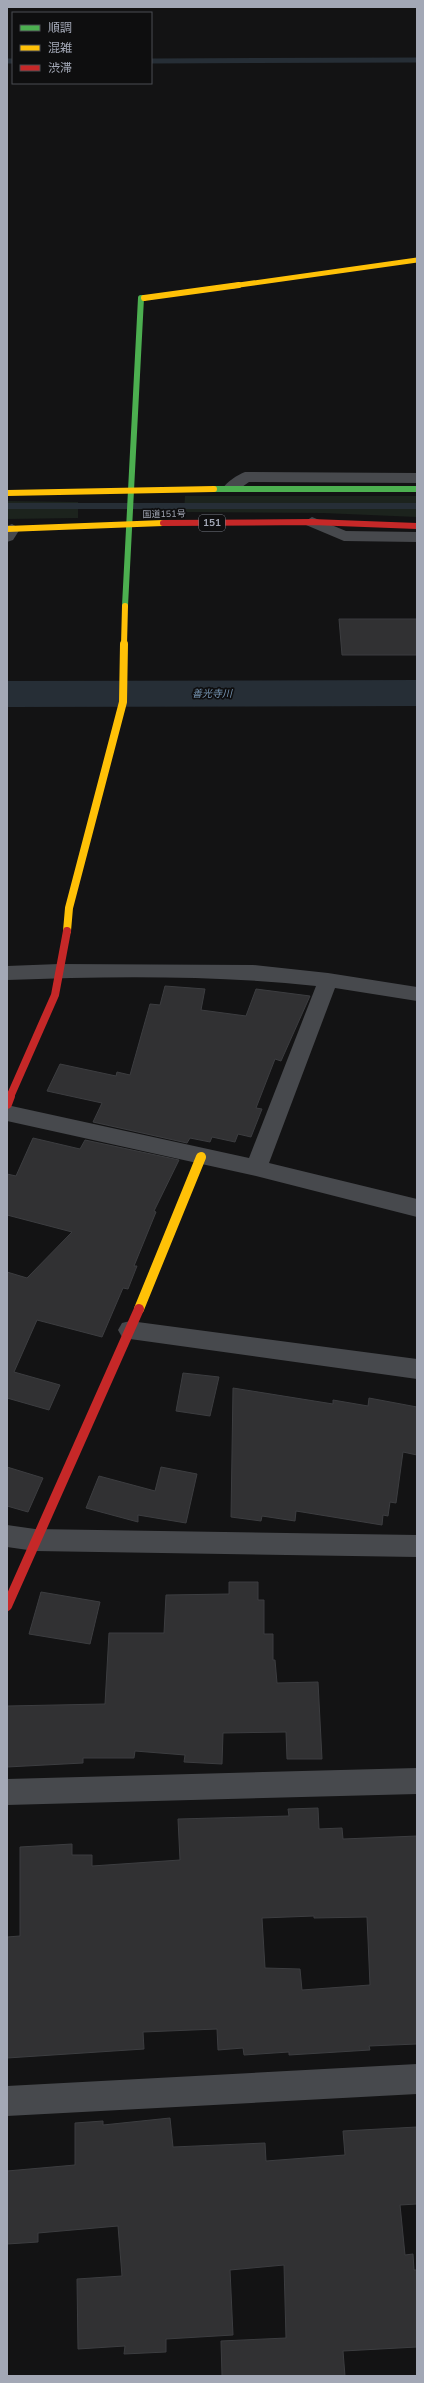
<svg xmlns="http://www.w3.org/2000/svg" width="424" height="2383" font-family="'Nunito Sans','Noto Sans JP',sans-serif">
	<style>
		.green { fill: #1c231d }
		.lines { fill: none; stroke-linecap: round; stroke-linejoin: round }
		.stream-far1 { stroke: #262e36; stroke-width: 5 }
		.stream { stroke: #262e36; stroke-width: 6 }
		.river { fill: #262e36; fill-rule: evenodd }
		.building { fill: #313133; stroke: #3c3d40; fill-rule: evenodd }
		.street { fill: #47494d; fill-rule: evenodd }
		.fast { stroke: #4caf50; stroke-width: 6 }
		.slow-far3 { stroke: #ffc107; stroke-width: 5 }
		.slow-far2 { stroke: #ffc107; stroke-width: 6 }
		.slow-far1 { stroke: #ffc107; stroke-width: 8 }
		.slow { stroke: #ffc107; stroke-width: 10 }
		.jam-far2 { stroke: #c62828; stroke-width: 6 }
		.jam-far1 { stroke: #c62828; stroke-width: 8 }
		.jam { stroke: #c62828; stroke-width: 10 }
		.labels { text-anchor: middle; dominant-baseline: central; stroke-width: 3.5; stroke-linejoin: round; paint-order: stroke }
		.far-street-label { font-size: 9px; fill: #a3a8b6; stroke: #0e0e0f }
		.shield { fill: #0e0e0f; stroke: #767a84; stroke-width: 1 }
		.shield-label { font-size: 10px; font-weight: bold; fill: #a3a8b6 }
		.far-water-label { font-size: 10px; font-style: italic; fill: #7796b4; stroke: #0e0e0f }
	</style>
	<rect width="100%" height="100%" fill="#131314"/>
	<!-- green -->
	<g class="green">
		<path d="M185,496h232v21l-94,-4 -139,-1z"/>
		<path d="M7,501l71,1v16l-71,1z"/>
	</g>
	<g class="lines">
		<!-- stream-far1 -->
		<g class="stream-far1">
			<path d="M7,61h6"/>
			<path d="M151,61l266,-1"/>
		</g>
		<!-- stream -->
		<path class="stream" d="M7,506h410"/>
		<!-- river -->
		<path class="river" d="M417,680v26l-410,1v-26z"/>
	</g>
	<!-- building -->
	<g class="building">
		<path d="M339,619h78v36h-75z"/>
		<path d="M165,986l40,3 -4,21 45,6 10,-27 54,7 -29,65 -6,-2 -19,49 6,1 -11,28 -13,-3 -3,8 -23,-5 -2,5 -20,-4 -3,5 -94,-21 9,-19 -55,-12 13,-27 56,12 1,-4 13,3 20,-71 10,1z"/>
		<path d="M33,1138l47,11 5,-9 94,20 -25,51 2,1 -22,54h3l-9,23 -5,-1 -21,49 -65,-17 -23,52 46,13 -11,25 -42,-12v-126l20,6 45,-46 -65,-17v-41l9,2z"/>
		<path d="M183,1373l36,4 -9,39 -34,-5z"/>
		<path d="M233,1388l100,16v-4l35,6 1,-8 48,9v48l-14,-3 -7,51 -6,-1 -2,14 -5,-1 -1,10 -86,-14 -1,10 -33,-5 -1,5 -30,-4z"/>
		<path d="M7,1467l36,11 -15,34 -21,-6z"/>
		<path d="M161,1467l36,7 -11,49 -48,-8v7l-52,-14 13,-32 56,15z"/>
		<path d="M229,1582h29v18h6v34h9v26h2l2,23 41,-1 4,77h-35l-1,-27 -63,1 -1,31 -38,-2 1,-7 -50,-4 -1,7h-51v5l-76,4v-61l98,-2 4,-71h55l2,-38 63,-1z"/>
		<path d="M41,1592l59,10 -10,42 -61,-10z"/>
		<path d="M318,1808l1,21 23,-1 1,11 74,-3v208l-48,2 1,4 -81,5v-3l-45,3 -1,-7 -25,2 -1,-21 -74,3 1,17 -137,9v-121l13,-1v-89l52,-3v11h20v11l88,-6 -2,-41 111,-3 -1,-7zM314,1916v2l53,-1 3,68 -68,5 -2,-21 -35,-1 -3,-50z"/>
		<path d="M170,2118l3,29 92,-4 1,18 79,-6 -2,-24 74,-4v77l-17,1 5,50 8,-1 1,16h3v77l-74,4 2,25h-123l-1,-35 65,-3 -2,-73 -54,5 3,65 -67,4v13l-42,2 1,-8 -47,3 -1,-70 45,-3 -4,-50 -80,7v9l-31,2v-73l68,-6v-42l28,-2v4z"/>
	</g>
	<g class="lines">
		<!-- street -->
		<g class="street">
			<path d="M245,472l172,1v10l-168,-1 -14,10h-10l-3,-3c5,-7 15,-14 23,-17z"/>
			<path d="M312,517l34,14 71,1v10l-73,-1 -38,-16 -2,-3z"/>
			<path d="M12,524l8,5 -7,11 -6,2v-16z"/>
			<path d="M59,964l194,1 75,8 89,14v14l-82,-13 -66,175 148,36v18l-161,-41 -249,-55v-16l242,53 67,-172c-102,-11 -206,-10 -309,-6v-14z"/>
			<path d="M130,1321l287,38v20l-287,-40 -8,-2 -4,-7 4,-7z"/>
			<path d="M7,1525l28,4 382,6v22l-382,-6 -28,-4z"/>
			<path d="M417,1768v26l-410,11v-26z"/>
			<path d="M417,2064v30l-410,22v-30z"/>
		</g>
		<!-- fast -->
		<g class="fast">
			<path d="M214,489h203"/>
			<path d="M125,606l16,-308h3"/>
		</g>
		<!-- slow-far3 -->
		<path class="slow-far3" d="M232,286l185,-26"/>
		<!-- slow-far2 -->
		<g class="slow-far2">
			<path d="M144,298l95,-13"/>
			<path d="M7,493l207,-4"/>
			<path d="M7,529l156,-6"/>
			<path d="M124,645l1,-39"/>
		</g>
		<!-- slow-far1 -->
		<path class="slow-far1" d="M67,931l2,-23 54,-206 1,-58"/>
		<!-- slow -->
		<path class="slow" d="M139,1309l62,-152"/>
		<!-- jam-far2 -->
		<path class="jam-far2" d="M163,523l149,-1 105,4"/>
		<!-- jam-far1 -->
		<path class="jam-far1" d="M10,1097l45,-102 12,-64"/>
		<!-- jam -->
		<g class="jam">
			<path d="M7,1104l3,-8"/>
			<path d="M7,1606l132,-297"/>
		</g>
	</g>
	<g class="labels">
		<!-- far-street labels -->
		<g class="far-street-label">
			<text transform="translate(164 514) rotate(-1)">国道151号</text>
		</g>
		<!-- shield labels -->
		<rect class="shield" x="199" y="515" width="26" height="16" rx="3"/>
		<g class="shield-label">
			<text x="212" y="523">151</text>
		</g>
		<!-- far-water labels -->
		<g class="far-water-label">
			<text x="212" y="694">善光寺川</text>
		</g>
	</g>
	<!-- border -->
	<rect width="424" height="2383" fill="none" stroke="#a3a8b6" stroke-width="16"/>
	<!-- legend -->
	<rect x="12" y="12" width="140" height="72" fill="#0e0e0f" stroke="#4a4c52"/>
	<rect x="20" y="25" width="20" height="6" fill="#4caf50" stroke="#4a4c52"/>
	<text x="48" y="32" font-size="12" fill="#a3a8b6">順調</text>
	<rect x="20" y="45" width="20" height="6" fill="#ffc107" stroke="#4a4c52"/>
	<text x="48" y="52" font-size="12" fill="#a3a8b6">混雑</text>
	<rect x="20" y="65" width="20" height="6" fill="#c62828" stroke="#4a4c52"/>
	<text x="48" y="72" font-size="12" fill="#a3a8b6">渋滞</text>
</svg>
